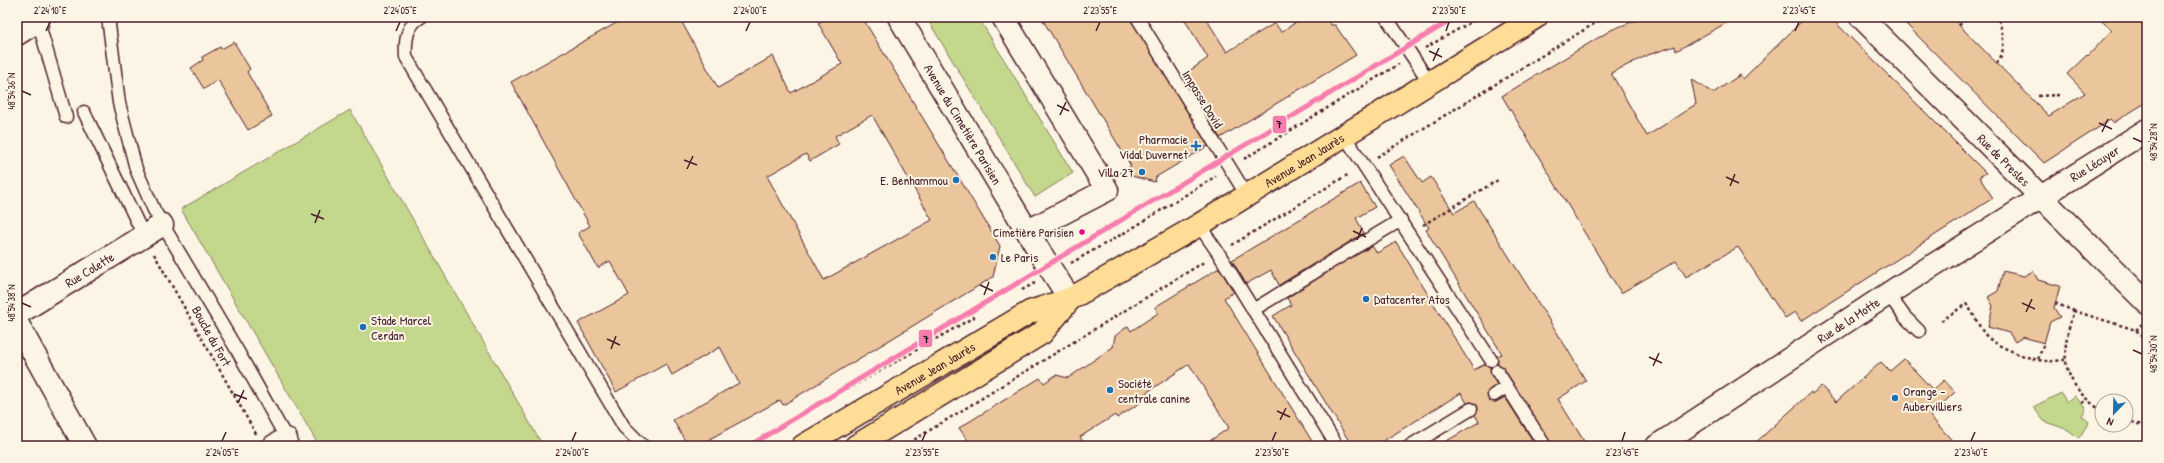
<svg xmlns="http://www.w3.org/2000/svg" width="2164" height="463" font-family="'Patrick Hand',sans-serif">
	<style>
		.green { fill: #c4d88d; stroke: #877c5c }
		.building { fill: #ebc59b; stroke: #4a1f2b; fill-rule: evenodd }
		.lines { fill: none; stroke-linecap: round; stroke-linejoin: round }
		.lane-casing { stroke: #4a1f2b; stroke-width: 15 }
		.street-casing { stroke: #4a1f2b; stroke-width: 25 }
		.primary-casing { stroke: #4a1f2b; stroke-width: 25 }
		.path { stroke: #4a1f2b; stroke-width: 2.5; stroke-dasharray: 3 3; stroke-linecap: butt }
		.lane { stroke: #fcf5e5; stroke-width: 12 }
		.street { stroke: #fcf5e5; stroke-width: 22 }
		.primary { stroke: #ffdd96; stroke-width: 22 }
		.metro-1-casing { stroke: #fcf5e5; stroke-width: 8 }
		.metro-1 { stroke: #f67dad; stroke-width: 5 }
		.ticks { fill: none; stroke: #4a1f2b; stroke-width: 1.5 }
		.poi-dot { fill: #1f6fb2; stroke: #fcf5e5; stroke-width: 1.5 }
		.bus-dot { fill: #e5007d; stroke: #fcf5e5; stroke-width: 1.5 }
		.labels { text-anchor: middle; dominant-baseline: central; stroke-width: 4; stroke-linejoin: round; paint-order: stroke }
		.bus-label { font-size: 12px; fill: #4a1f2b; stroke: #fcf5e5; text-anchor: end }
		.street-label { font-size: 13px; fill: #4a1f2b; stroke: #fcf5e5 }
		.poi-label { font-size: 13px; fill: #4a1f2b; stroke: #fcf5e5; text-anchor: start }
		.line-badge { stroke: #fcf5e5; stroke-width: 1.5 }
		.pale-badge-label { font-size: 11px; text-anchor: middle; font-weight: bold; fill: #111 }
		.neatline { fill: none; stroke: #4a1f2b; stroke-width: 1.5 }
		.ticks-label { font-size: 10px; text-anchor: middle; fill: #4a1f2b }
	</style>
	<rect width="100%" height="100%" fill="#fcf5e5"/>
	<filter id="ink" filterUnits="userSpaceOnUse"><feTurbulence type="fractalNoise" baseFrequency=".025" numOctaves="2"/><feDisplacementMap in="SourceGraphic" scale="8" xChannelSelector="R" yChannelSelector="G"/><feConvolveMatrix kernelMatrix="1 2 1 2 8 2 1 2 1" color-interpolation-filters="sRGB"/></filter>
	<g filter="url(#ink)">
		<!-- green -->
		<g class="green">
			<path d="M926,17h52l95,156 -38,24z"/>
			<path d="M350,110l193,336h-224l-138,-237z"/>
			<path d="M2061,393l6,9 8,-6 11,13 -4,7 7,6 -10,16 -11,-8 -24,-9 -11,-14z"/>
		</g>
		<!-- building -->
		<g class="building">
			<path d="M627,17h52l39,71 55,-32 18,37 51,-29 -24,-41 10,-6h34l138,229 -7,31 -210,128 -3,-5 -83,46h-9l-15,-26 66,-37 -19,-36 -48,28 -6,-11 -50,28 -38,-69 51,-28 -19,-34 -12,7 -20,-35 12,-7 -79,-144zM872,115l60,105 -108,60 -57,-104 39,-22 4,7 29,-17 -4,-8z"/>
			<path d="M1041,17h89l78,129 -52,31 -1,5 -36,-9 12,-7z"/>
			<path d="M1183,17h22l22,35 48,-29 6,9 23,-15h22l5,8h4l21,30 -136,83 -38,-62 26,-18z"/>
			<path d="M1644,17h93l-61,34 -1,-5 -27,9 -37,18 36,63 49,-32 -5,-25 22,14 27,-18 3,4 63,-62h24l156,156 -7,4 14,21 -192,123 -6,-9 -10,6 -47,-71 -52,30 -10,-16 -55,32 -119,-197 109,-66z"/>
			<path d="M1899,17h52l98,99 36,-23 -18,-19 20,-19 1,1 24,-26 -15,-13h43l7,5v80l-34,21 -3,-3 -66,43z"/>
			<path d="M234,42l16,27 -3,3 25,44 -24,14 -30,-50 -14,9 -13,-21 12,-8 -1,-3 18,-10 1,2z"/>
			<path d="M1404,156l18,27 9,-6 23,36 20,-12 92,146 20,34 -28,18 29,47h-35l-49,-79 -5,-3 -1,-8 5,-2 -76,-124 3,-2 -40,-63z"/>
			<path d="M1360,183l15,24 -19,11 8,15 -85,52 -8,-15 -25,14 -14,-24z"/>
			<path d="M1396,242l78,128 11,-6 5,3 1,8 6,10 -9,6v8l7,3 10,-5 31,49h-98l41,-24 -4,-7 3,-6 -1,-4 -6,-3 -4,1 -6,-10 -86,53h-23l-79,-130 18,-11 -4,-7 43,-28 42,-24 5,7z"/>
			<path d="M1219,268l15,24 -10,6 91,148h-113l27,-18 -40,-64 -46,31 3,4 -29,19 -2,-3 -35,22 6,9h-114l-13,-18 81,-50 4,5 12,-8 12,3 45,-31 2,-11 13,-10 3,5 27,-18 -3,-6z"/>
			<path d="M2003,271l21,5 9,-5 5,9 22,6 -6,22 6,9 -10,5 -6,21 -21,-6 -8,5 -6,-9 -21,-6 5,-21 -5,-9 10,-6z"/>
			<path d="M1904,359l29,31 11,-10 11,12 -25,24 27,30h-205l59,-54 1,2 9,-8 15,16 45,-40 9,9z"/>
		</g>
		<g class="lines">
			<defs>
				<g id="lane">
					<path d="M108,17l11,86 17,66 18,41 83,140 52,93"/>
					<path d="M421,17c-15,8 -16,25 -15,40l218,370 19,19"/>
					<path d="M1137,17l109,177"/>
					<path d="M1386,17l44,66"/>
					<path d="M38,21l28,96"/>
					<path d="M84,112l60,124"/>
					<path d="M1344,135l147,225"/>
					<path d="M1199,225l20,29 118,192"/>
					<path d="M1329,263l72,-43"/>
					<path d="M1888,294l17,23 14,14"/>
					<path d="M1253,310l70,-43"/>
					<path d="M1497,371l48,75"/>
					<path d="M1494,395l13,-8"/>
					<path d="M1410,446l61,-37"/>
				</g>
				<g id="street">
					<path id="s1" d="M899,17l142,237 29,45"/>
					<path d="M1003,17l104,173 -79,41"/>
					<path id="s2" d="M1861,17l286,286"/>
					<path d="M17,34l21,-13"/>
					<path id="s3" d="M17,314l145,-89"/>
					<path d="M17,323l68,123"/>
					<path d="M274,446l12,-7"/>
					<path id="s4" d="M1657,446l240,-158 250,-158"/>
				</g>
				<g id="primary">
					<path id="s5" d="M803,446l227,-134 40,-13 129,-74 337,-208"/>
					<path d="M856,446l186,-113 28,-34"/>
				</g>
			</defs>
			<!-- lane casing -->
			<use href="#lane" class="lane-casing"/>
			<!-- street casing -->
			<use href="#street" class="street-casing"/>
			<!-- primary casing -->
			<use href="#primary" class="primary-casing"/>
			<!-- path -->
			<g class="path">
				<path d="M2019,17l2,1"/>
				<path d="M1959,25l7,-5 33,-3"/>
				<path d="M1425,48l55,-31"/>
				<path d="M1997,63c10,-13 6,-30 1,-45"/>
				<path d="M2038,96l22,-1"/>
				<path d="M1377,157l228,-140"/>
				<path d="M1244,159l155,-95"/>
				<path d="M1423,225l75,-45"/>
				<path d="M1232,245l117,-71"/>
				<path d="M154,254l102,180"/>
				<path d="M1071,263l60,-34 85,-53"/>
				<path d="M1022,290l13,-7"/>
				<path d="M2055,303l19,8"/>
				<path d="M1941,321l25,-17c8,9 11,20 18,29 9,13 46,27 62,28 6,1 13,-1 19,-1"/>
				<path d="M2136,330l7,-6"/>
				<path d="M2038,359l6,-16"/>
				<path d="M2082,403l4,-3"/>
				<path d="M2102,411c-41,-28 -43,-56 -28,-100l62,19 11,11"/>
				<path d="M2126,420l21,7"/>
				<path d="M2117,432l1,-7"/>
				<path d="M748,446l228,-130"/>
				<path d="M904,446l300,-184"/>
			</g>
			<!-- lane -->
			<use href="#lane" class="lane"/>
			<!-- street -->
			<use href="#street" class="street"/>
			<!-- primary -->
			<use href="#primary" class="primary"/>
			<defs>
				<path id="metro-1" d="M749,446l707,-429"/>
			</defs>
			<!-- metro-1 casing -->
			<use href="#metro-1" class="metro-1-casing"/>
			<!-- metro-1 -->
			<use href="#metro-1" class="metro-1"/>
		</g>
	</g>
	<!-- ticks -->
	<path class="ticks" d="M46,31l4,-9M396,31l4,-9M746,31l4,-9M1096,31l4,-9M1446,31l3,-9M1795,31l4,-9M1429,51l13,6M1433,61l6,-13M22,91l9,4M1057,105l12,6M1060,115l6,-13M2099,123l13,6M2102,132l6,-13M2133,138l9,4M684,160l13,5M687,169l6,-13M1726,177l13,6M1730,186l5,-12M311,214l13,5M315,223l5,-13M1353,231l13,6M1357,240l5,-12M980,285l13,6M984,295l5,-13M22,303l9,4M2022,303l13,6M2026,312l6,-13M607,339l13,6M611,349l5,-13M2133,350l9,4M1649,357l13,6M1653,366l6,-13M234,394l13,5M238,403l6,-13M1277,411l13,6M1280,420l6,-12M222,441l4,-9M572,441l4,-9M922,441l4,-9M1272,441l4,-9M1622,441l3,-9M1971,441l4,-9"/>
	<!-- markers -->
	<g class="poi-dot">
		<path d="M1194 140h4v4h4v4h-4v4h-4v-4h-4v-4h4z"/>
		<circle cx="1142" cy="172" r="4"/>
		<circle cx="956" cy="180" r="4"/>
		<circle cx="993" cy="257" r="4"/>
		<circle cx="1366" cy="299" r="4"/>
		<circle cx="363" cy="327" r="4"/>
		<circle cx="1110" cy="390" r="4"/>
		<circle cx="1895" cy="398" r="4"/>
	</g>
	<circle class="bus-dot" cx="1082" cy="232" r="3.5"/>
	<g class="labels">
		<!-- bus labels -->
		<g class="bus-label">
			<text x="1074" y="232">Cimetière Parisien</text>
		</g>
		<!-- street labels -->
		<g class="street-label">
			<text transform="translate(1203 99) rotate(58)">Impasse David</text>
			<text stroke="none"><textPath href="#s1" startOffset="125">Avenue du Cimetière Parisien</textPath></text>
			<text stroke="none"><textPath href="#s5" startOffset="578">Avenue Jean Jaurès</textPath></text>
			<text stroke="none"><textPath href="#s2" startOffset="202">Rue de Presles</textPath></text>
			<text stroke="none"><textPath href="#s4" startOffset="521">Rue Lécuyer</textPath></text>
			<text stroke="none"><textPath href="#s3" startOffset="85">Rue Colette</textPath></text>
			<text stroke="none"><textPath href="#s4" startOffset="229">Rue de la Motte</textPath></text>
			<text transform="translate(212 336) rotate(61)">Boucle du Fort</text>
			<text stroke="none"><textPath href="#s5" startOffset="153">Avenue Jean Jaurès</textPath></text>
		</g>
		<!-- poi labels -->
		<g class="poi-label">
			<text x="1188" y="139" text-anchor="end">Pharmacie<tspan x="1188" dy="15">Vidal Duvernet</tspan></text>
			<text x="1134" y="172" text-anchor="end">Villa 27</text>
			<text x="948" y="180" text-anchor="end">E. Benhammou</text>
			<text x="1001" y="257">Le Paris</text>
			<text x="1374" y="299">Datacenter Atos</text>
			<text x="371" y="320">Stade Marcel<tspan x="371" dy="15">Cerdan</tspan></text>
			<text x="1118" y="383">Société<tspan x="1118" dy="15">centrale canine</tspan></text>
			<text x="1903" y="391">Orange -<tspan x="1903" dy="15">Aubervilliers</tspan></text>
		</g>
	</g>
	<g class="line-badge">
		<rect x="1272" y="115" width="15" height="19" rx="4" fill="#f67dad"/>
		<rect x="918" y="329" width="15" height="19" rx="4" fill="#f67dad"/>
	</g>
	<g class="pale-badge-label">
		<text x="1279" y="128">7</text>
		<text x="926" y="343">7</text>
	</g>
	<!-- margin -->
	<rect width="2164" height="463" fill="none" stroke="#fcf5e5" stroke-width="44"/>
	<!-- north arrow -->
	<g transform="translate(2114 413) rotate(203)"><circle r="19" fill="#fcf5e5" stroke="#b59f9b"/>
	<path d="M0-3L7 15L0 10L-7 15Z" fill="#1f6fb2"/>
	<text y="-6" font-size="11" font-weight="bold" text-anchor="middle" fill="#4a1f2b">N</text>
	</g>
	<rect x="22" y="22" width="2120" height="419" class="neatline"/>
	<g class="ticks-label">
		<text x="50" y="14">2°24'10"E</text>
		<text x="400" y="14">2°24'05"E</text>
		<text x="750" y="14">2°24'00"E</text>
		<text x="1100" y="14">2°23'55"E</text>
		<text x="1449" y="14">2°23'50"E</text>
		<text x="1799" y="14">2°23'45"E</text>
		<text transform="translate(11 91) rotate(-90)" y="4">48°54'36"N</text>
		<text transform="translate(2153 142) rotate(-90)" y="4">48°54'28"N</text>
		<text transform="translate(11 303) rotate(-90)" y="4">48°54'38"N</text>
		<text transform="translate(2153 354) rotate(-90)" y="4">48°54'30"N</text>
		<text x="222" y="456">2°24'05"E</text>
		<text x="572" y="456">2°24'00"E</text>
		<text x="922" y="456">2°23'55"E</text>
		<text x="1272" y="456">2°23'50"E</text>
		<text x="1622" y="456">2°23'45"E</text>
		<text x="1971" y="456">2°23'40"E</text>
	</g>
</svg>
